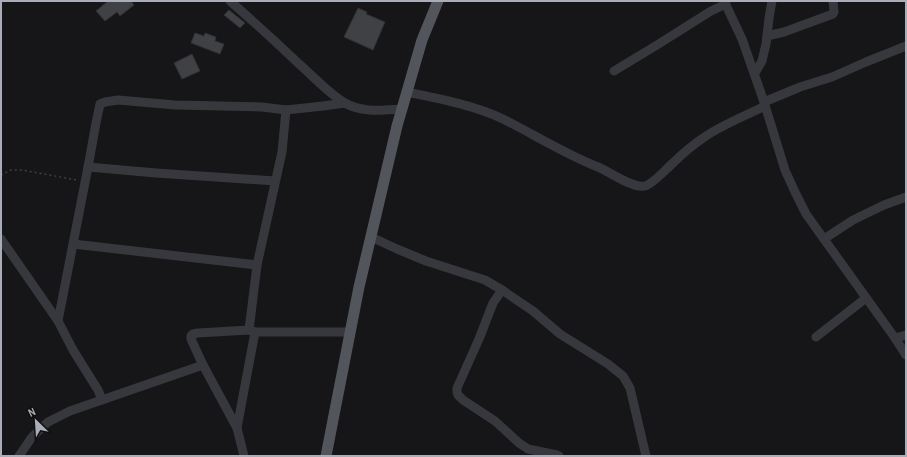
<svg xmlns="http://www.w3.org/2000/svg" width="907" height="457" font-family="'Archivo Narrow',sans-serif">
	<style>
		.building { fill: #404145; stroke: #303034 }
		.lines { fill: none; stroke-linecap: round; stroke-linejoin: round }
		.path { stroke: #3d3f44; stroke-width: 1.5; stroke-dasharray: 2 3; stroke-linecap: butt }
		.minor { stroke: #37383d; stroke-width: 9 }
		.major { stroke: #53555c; stroke-width: 11 }
	</style>
	<rect width="100%" height="100%" fill="#161618"/>
	<!-- building -->
	<g class="building">
		<path d="M108,1h23l3,4 -14,11 -3,-4 -12,9 -9,-10z"/>
		<path d="M358,8l9,4 -1,2 19,8 -12,28 -29,-13z"/>
		<path d="M229,10l16,13 -5,5 -16,-13z"/>
		<path d="M195,33l9,3 1,-3 11,4 -1,4 9,3 -4,10 -29,-11z"/>
		<path d="M192,54l8,17 -18,8 -8,-16z"/>
	</g>
	<g class="lines">
		<!-- path -->
		<path class="path" d="M1,175l10,-5h11l55,10"/>
		<!-- minor -->
		<g class="minor">
			<path d="M230,1c23,20 46,41 68,62 14,12 31,31 47,40 17,10 38,7 57,6"/>
			<path d="M724,1l18,38 22,63 21,68 10,22 11,22 89,124 11,17"/>
			<path d="M767,36l17,-4 49,-18 1,-2 -1,-11"/>
			<path d="M614,71l43,-26 54,-34 15,-7"/>
			<path d="M755,73l7,-12 4,-17 3,-26 3,-17"/>
			<path d="M407,92c33,7 66,13 96,27 32,16 62,35 95,48 12,5 35,22 47,19 8,-2 21,-17 28,-23 10,-10 21,-19 33,-27 18,-12 39,-20 59,-30"/>
			<path d="M764,102l36,-15 32,-10 34,-15 40,-16"/>
			<path d="M88,167l8,-44 4,-19 5,-2 13,-2 57,5 87,2 24,3 37,-4 22,-3"/>
			<path d="M371,237l26,12 29,12 59,19 17,10 31,21 27,23 48,30 15,12 7,12 16,68"/>
			<path d="M1,239l57,82 15,29 25,40 4,10"/>
			<path d="M824,239l29,-19 31,-15 22,-8"/>
			<path d="M73,244l184,21"/>
			<path d="M502,290l-9,13 -14,36 -22,49v4l1,3 5,5 32,21 24,22 9,6 29,6 2,1"/>
			<path d="M58,321l30,-154 68,6 119,8"/>
			<path d="M249,330l8,-65 25,-113 4,-42"/>
			<path d="M816,337l50,-39"/>
			<path d="M895,338l11,-3"/>
			<path d="M237,428l18,-96"/>
			<path d="M19,456l13,-19 16,-15 22,-11 133,-46"/>
			<path d="M244,456l-7,-28 -34,-63 -12,-26v-3l2,-2 5,-1 51,-3 6,2h95"/>
		</g>
		<!-- major -->
		<path class="major" d="M326,456l33,-169 38,-161 25,-86 16,-39"/>
	</g>
	<!-- border -->
	<rect width="907" height="457" fill="none" stroke="#a8adb8" stroke-width="4"/>
	<!-- north arrow -->
	<g transform="translate(36 421) rotate(335)" stroke="#111113" stroke-width="3" paint-order="stroke">
	<path d="M0-3L7 15L0 10L-7 15Z" fill="#a8adb8"/>
	<text y="-6" font-size="11" font-weight="bold" text-anchor="middle" fill="#a8adb8">N</text>
	</g>
</svg>
